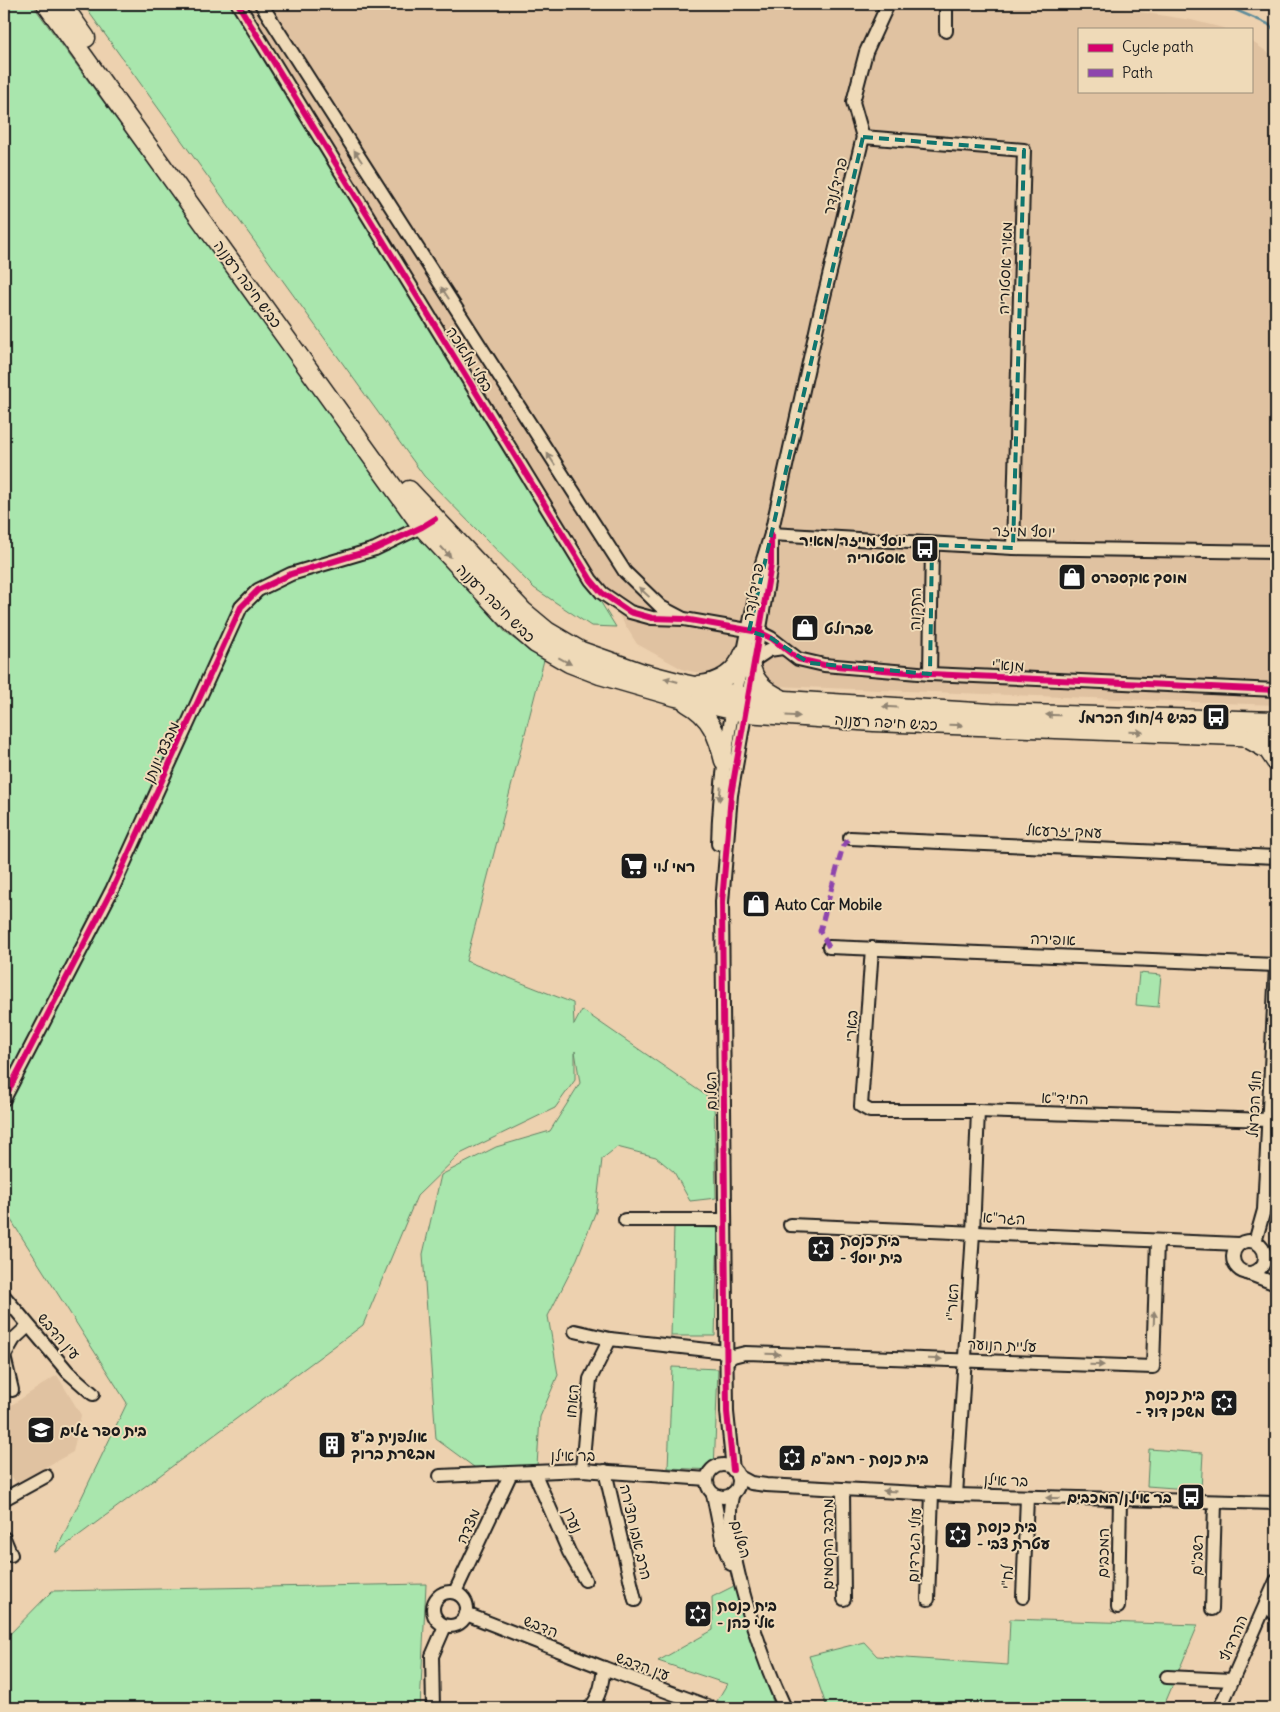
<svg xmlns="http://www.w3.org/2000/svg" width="1280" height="1712" font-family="Delius,'Playpen Sans Hebrew',sans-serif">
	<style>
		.built { fill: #e0c2a1 }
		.green { fill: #a9e6ad; stroke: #628164 }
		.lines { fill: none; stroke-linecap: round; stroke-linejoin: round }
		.stream { stroke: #618d9b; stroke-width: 2.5 }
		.minor-casing { stroke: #1c1c1c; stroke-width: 16 }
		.highway-casing { stroke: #1c1c1c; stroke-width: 21 }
		.minor { stroke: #efdab8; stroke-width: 12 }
		.highway { stroke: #efdab8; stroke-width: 18 }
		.quiet { stroke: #8e44ad; stroke-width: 5; stroke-dasharray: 10 5; stroke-linecap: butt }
		.cycleway-casing { stroke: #efdab8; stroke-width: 9 }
		.cycleway { stroke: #d6006c; stroke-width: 6 }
		.oneway { fill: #908472 }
		.marked { fill: none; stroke: #0f766e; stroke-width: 4; stroke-dasharray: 10 6; stroke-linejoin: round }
		.labels { text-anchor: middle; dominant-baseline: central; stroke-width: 4; stroke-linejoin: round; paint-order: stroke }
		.street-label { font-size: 15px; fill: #1c1c1c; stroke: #efdab8 }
		.poi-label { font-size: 15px; font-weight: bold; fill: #1c1c1c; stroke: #efdab8; text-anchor: start }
	</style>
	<rect width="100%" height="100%" fill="#edd1af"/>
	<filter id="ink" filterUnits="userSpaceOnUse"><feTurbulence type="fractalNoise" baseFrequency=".02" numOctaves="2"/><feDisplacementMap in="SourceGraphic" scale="10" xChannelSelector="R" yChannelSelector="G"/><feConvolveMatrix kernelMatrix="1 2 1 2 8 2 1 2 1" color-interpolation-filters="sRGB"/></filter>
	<g filter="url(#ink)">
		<!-- built -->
		<g class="built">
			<path d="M235,4h854l102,16 36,9h-148v62h172v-50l25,17v647l-501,-19 -91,-16 -47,-26z"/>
			<path d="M57,1375l24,40 -8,37 -57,31 -12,-18v-55z"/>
		</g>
		<!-- green -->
		<g class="green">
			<path d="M4,4h28l377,516 98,114 37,26 -78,301 107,42 1,22 8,-15 132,91 2,97 -26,3 -16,-29 -18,-15 -39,-10 -15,12 -6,52 -19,48 -29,57 10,59 -18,42 -3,49 -59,4 -42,-31 -13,-185 18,-79 55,-28 54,-16 30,-48 -5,-32v29l-20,28 -95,46 -43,42 -54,129 -308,228 72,-150 -123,-194z"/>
			<path d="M83,4h150l383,623 -25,-1 -57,-38 -110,-112z"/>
			<path d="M1139,973l22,2 -3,32 -22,-2z"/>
			<path d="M674,1227l44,1 -3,108h-44z"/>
			<path d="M672,1367l46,2 -4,101 -46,-2z"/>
			<path d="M1149,1449l54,4 -2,37 -54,-4z"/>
			<path d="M426,1584l-6,124h-416v-68l48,-49z"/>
			<path d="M734,1586l41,122h-42l-16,-7 10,-17 -69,-23 55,-31 -1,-33z"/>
			<path d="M1010,1619l188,6 -35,83h-336l-18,-52 55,-14 13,14 131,9z"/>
		</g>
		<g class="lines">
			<!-- stream -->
			<path class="stream" d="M1222,4l46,20 8,7"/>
			<defs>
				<g id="minor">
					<path d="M238,4l353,576 11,13 28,19 22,6 32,1 75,13 12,6 27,21 26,6 106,9 346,16"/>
					<path d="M261,4l364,568 36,35 21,11"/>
					<path d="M946,4v27"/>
					<path d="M863,137l161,13 -11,398"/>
					<path d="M863,137l-10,-35 13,-50 22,-48"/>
					<path d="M771,534l242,14 263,4"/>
					<path d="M754,660l15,-10 14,-2"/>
					<path d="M930,674l2,-129"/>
					<path d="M850,838l426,19"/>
					<path d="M718,844c2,-96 26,-188 44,-281l9,-29 49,-221 43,-176"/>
					<path d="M829,947l447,18"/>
					<path d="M872,948l-11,158 9,5h108l292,9"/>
					<path d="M4,1099l108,-209 129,-283 17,-17 33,-16 84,-25 54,-26"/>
					<path d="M625,1220h100"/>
					<path d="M790,1225l449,19"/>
					<circle cx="1249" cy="1257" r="16"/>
					<path d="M1255,1242l9,-32 12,-244"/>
					<path d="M1247,1273l29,11"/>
					<path d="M4,1296l64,76 25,22"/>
					<path d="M575,1331l35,8 116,13"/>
					<path d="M4,1356l10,-17 14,-13"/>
					<path d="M4,1356l8,34"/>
					<path d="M726,1361l7,-5 12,-3 408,14 4,-126"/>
					<circle cx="723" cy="1481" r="16"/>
					<path d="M582,1470l8,-91 20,-40"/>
					<path d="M733,1470l-6,-58 -5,-510 9,-107 40,-230v-31"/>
					<path d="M605,1471l30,129"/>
					<path d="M534,1472l35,80 16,28"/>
					<path d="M440,1476l142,-6 125,9"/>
					<path d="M738,1476l13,7 15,2 190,10 320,8"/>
					<path d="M843,1489l1,110"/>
					<path d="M733,1493c-15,46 31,170 52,215"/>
					<path d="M713,1494l10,50 8,20"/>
					<path d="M956,1495l17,-262 5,-122"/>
					<path d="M4,1499l42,-23"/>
					<path d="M4,1538l7,17"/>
					<circle cx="450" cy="1609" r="17"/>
					<path d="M455,1592l56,-119"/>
					<path d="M1023,1597l4,-100"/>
					<path d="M928,1599l4,-105"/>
					<path d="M1266,1604l10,11"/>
					<path d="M1118,1607l2,-108"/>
					<path d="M1212,1609l3,-107"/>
					<path d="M466,1614l138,54"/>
					<path d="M1167,1677l65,3"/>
					<path d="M433,1708l-1,-52 13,-30"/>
					<path d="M590,1708c10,-11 12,-25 14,-40l108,40"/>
					<path d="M1220,1708l56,-127"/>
				</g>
				<g id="highway">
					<path d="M46,4l376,523 92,98 22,19 33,19 31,12 76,22 69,16 129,9 363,14 39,3"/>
					<path d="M62,4l24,34"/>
					<path d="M409,490l114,121 24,20 34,20 62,22 42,11 63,13 37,3 206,13 285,8"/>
					<path d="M752,670c4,14 15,22 28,28"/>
					<path d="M699,685c22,-2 37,-12 45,-32"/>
					<path d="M687,703c24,13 31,33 37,58"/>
					<path d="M1250,740l18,10 8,12"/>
				</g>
			</defs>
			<!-- minor casing -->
			<use href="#minor" class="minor-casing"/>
			<!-- highway casing -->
			<use href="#highway" class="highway-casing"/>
			<!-- minor -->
			<use href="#minor" class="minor"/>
			<!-- highway -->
			<use href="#highway" class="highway"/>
			<!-- quiet -->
			<path class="quiet" d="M829,947l-9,-16 23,-85 7,-8"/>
			<defs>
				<g id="cycleway">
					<path d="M238,4l353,576 11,13 28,19 22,6 32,1 75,13 12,6 27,21 26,6 106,9 346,16"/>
					<path d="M4,1099l108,-209 129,-283 17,-17 33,-16 84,-25 47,-22 13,-8"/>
					<path d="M733,1470l-6,-58 -5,-510 9,-107 40,-230v-31"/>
				</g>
			</defs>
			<!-- cycleway casing -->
			<use href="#cycleway" class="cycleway-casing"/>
			<!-- cycleway -->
			<use href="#cycleway" class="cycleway"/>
		</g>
		<!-- one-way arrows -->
		<defs><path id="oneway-solid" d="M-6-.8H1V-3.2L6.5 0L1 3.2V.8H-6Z" transform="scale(1.25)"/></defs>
		<g class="oneway">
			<use href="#oneway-solid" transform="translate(358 156) rotate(-123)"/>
			<use href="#oneway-solid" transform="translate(445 293) rotate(-123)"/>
			<use href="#oneway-solid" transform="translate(551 459) rotate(-123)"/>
			<use href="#oneway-solid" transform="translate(446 552) rotate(47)"/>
			<use href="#oneway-solid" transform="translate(644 592) rotate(-137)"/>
			<use href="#oneway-solid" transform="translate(565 661) rotate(28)"/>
			<use href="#oneway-solid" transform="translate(671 680) rotate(-165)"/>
			<use href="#oneway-solid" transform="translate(890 707) rotate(-176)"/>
			<use href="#oneway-solid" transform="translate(1053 715) rotate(-178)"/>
			<use href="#oneway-solid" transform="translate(793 716) rotate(4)"/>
			<use href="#oneway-solid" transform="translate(956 725) rotate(2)"/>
			<use href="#oneway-solid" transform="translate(1136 732) rotate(2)"/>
			<use href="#oneway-solid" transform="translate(720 794) rotate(95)"/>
			<use href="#oneway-solid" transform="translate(1154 1318) rotate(-88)"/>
			<use href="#oneway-solid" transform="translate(773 1354) rotate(2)"/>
			<use href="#oneway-solid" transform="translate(935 1359) rotate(2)"/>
			<use href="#oneway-solid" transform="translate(1097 1365) rotate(2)"/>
			<use href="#oneway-solid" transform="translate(890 1491) rotate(-177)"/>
			<use href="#oneway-solid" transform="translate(1053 1498) rotate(-179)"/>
		</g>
	</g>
	<!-- marked area -->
	<path class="marked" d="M863,137l161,13 -11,398 -81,-3 -2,129 -121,-11 -38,-25 -22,-7z"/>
	<!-- icons -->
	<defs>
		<symbol id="bus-square" viewBox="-11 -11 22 22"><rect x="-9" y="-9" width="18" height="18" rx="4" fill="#1c1c1c" stroke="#efdab8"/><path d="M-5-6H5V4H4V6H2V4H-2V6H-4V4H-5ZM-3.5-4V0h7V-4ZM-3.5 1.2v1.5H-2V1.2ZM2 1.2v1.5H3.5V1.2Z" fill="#fff"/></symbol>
		<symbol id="shop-square" viewBox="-11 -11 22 22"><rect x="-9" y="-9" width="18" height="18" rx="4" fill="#1c1c1c" stroke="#efdab8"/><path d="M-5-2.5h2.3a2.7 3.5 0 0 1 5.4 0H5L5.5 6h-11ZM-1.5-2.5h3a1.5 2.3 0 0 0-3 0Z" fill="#fff"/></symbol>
		<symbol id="supermarket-square" viewBox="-11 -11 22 22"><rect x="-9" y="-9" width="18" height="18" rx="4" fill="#1c1c1c" stroke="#efdab8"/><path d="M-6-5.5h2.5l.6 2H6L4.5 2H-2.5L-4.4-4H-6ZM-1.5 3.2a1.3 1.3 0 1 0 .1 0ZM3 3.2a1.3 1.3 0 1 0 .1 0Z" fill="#fff"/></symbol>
		<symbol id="synagogue-square" viewBox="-11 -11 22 22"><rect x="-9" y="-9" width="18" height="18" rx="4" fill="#1c1c1c" stroke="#efdab8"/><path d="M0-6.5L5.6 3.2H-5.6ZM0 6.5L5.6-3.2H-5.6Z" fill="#fff"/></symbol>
		<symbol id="school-square" viewBox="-11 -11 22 22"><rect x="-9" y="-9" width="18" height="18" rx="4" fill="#1c1c1c" stroke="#efdab8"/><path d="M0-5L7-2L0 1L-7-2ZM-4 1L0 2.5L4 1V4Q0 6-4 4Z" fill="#fff"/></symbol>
		<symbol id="building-square" viewBox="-11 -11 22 22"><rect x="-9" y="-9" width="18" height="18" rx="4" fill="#1c1c1c" stroke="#efdab8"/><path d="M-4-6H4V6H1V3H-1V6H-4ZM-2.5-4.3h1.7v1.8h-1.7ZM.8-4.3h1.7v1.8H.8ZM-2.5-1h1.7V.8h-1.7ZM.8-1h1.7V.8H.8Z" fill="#fff"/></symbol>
	</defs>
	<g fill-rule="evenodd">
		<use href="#bus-square" x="909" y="533" width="32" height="32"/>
		<use href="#shop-square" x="1056" y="561" width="32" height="32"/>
		<use href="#shop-square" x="789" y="612" width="32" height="32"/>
		<use href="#bus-square" x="1200" y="701" width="32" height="32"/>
		<use href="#supermarket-square" x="618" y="850" width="32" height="32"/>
		<use href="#shop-square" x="740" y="888" width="32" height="32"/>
		<use href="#synagogue-square" x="805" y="1233" width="32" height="32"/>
		<use href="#synagogue-square" x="1208" y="1387" width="32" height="32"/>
		<use href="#school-square" x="25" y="1414" width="32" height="32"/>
		<use href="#building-square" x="316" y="1429" width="32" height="32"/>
		<use href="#synagogue-square" x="776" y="1442" width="32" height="32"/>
		<use href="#bus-square" x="1175" y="1481" width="32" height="32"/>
		<use href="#synagogue-square" x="942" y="1519" width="32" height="32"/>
		<use href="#synagogue-square" x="682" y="1598" width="32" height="32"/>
	</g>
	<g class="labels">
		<!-- street labels -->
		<g class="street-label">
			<text transform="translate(835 186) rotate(-76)">פרידלנדר</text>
			<text transform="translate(1005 268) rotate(-88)">מאיר אסטוריה</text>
			<text transform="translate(248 284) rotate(54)">כביש חיפה רעננה</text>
			<text transform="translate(470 359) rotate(58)">בעלי מלאכה</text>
			<text transform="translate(1024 531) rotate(1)">יוסף מייזר</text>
			<text transform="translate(753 592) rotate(-80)">פרידלנדר</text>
			<text transform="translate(496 603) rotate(45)">כביש חיפה רעננה</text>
			<text transform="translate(915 609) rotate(-89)">התקוה</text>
			<text transform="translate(1008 665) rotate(3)">מנא"י</text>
			<text transform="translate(886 722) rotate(3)">כביש חיפה רעננה</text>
			<text transform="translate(161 752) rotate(-65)">מבצע יונתן</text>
			<text transform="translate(1064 831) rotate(2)">עמק יזרעאל</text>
			<text transform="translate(1053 939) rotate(2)">אופירה</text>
			<text transform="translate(851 1026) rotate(-86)">בארי</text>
			<text transform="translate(711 1091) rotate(-91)">השלום</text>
			<text transform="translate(1065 1098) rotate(2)">החיד"א</text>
			<text transform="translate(1254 1104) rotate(-87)">חוף הכרמל</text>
			<text transform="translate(1004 1218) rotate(3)">הגר"א</text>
			<text transform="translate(952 1302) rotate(-87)">האר"י</text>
			<text transform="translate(59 1336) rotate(49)">עין הדבש</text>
			<text transform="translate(1002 1345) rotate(2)">עליית הנוער</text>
			<text transform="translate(572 1401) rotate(-85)">האחו</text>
			<text x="573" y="1455">בר אילן</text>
			<text transform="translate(1006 1480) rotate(2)">בר אילן</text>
			<text transform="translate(573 1520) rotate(66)">נערן</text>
			<text transform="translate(468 1526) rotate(-65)">מצדה</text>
			<text transform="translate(636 1532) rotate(77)">הרב אבו חצירה</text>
			<text transform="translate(741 1539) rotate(74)">השלום</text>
			<text transform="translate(827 1544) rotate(-90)">מרבד הקסמים</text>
			<text transform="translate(914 1545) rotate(-88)">עולי הגרדום</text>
			<text transform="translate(1103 1553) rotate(-89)">המכבים</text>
			<text transform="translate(1197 1555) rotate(-88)">רשב"ם</text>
			<text transform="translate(1007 1577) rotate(-88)">לח"י</text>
			<text transform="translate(541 1626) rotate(22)">הדבש</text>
			<text transform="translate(1233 1638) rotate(-66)">ההרדוף</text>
			<text transform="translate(643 1666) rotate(20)">עין הדבש</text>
		</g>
		<!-- poi labels -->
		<g class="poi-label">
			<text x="906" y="540" text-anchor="end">יוסף מייזר/מאיר<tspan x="906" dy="17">אסטוריה</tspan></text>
			<text x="1091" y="577">מוסך אקספרס</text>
			<text x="824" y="628">שברולט</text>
			<text x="1197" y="717" text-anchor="end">כביש 4/חוף הכרמל</text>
			<text x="653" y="866">רמי לוי</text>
			<text x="775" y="904">Auto Car Mobile</text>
			<text x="840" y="1240">בית כנסת<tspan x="840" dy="17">- בית יוסף</tspan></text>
			<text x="1205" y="1394" text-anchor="end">בית כנסת<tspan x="1205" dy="17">- משכן דוד</tspan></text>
			<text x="60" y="1430">בית ספר גלים</text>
			<text x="351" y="1436">אולפנית ב"ע<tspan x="351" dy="17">מבשרת ברוך</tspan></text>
			<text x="811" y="1458">בית כנסת - רמב"ם</text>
			<text x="1172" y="1497" text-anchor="end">בר אילן/המכבים</text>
			<text x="977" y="1526">בית כנסת<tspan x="977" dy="17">- עטרת צבי</tspan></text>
			<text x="717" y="1605">בית כנסת<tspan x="717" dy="17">- אלי כהן</tspan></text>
		</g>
	</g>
	<!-- margin -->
	<rect width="1280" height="1712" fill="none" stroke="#efdab8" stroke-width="20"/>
	<rect x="10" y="10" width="1260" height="1692" fill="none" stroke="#1c1c1c" stroke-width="2" filter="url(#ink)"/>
	<!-- legend -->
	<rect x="1078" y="28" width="175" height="65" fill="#efdab8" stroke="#9b8e7a"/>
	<rect x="1088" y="44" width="25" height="8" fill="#d6006c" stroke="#9b8e7a"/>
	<text x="1122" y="52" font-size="15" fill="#1c1c1c">Cycle path</text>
	<rect x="1088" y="69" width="25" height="8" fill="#8e44ad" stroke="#9b8e7a"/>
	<text x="1122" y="78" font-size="15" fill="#1c1c1c">Path</text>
</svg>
